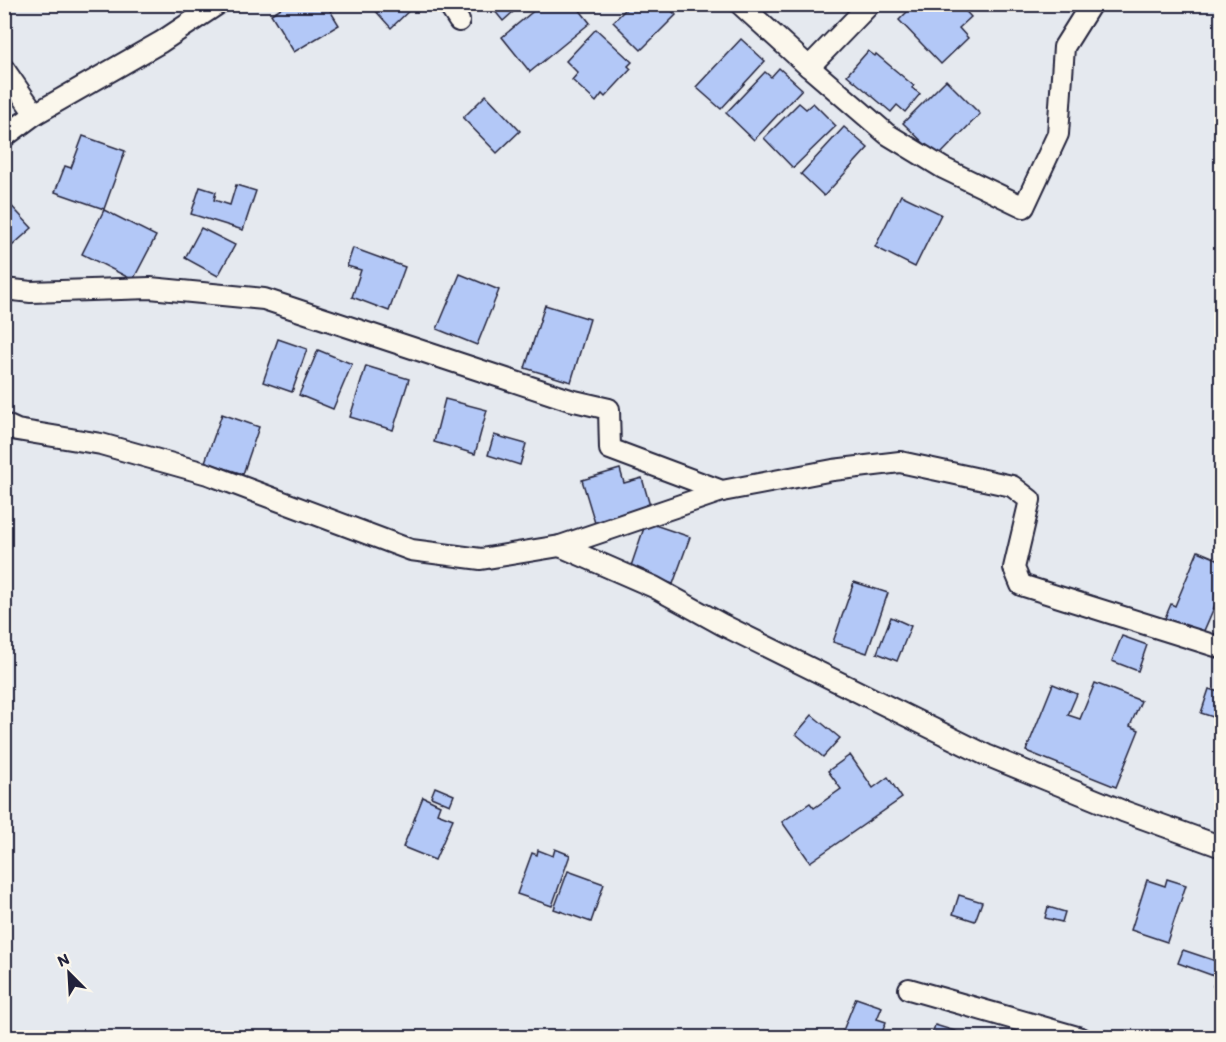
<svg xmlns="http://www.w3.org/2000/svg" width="1226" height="1042" font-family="Itim,sans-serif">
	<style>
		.building { fill: #b3c8f7; stroke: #22223b; stroke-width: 1.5 }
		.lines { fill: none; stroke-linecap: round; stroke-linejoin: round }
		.minor-casing { stroke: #22223b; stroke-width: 24 }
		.minor { stroke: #fbf7ec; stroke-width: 20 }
	</style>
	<rect width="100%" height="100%" fill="#e5e9ef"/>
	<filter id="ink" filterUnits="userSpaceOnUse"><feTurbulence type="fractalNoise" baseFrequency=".0167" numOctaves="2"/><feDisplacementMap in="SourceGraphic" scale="12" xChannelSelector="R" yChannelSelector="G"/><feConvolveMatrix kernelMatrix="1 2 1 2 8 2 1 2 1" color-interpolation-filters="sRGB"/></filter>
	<g filter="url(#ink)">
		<!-- building -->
		<g class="building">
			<path d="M288,4h38l13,21 -45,27 -23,-38z"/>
			<path d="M376,4h40l-25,24 -18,-20z"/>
			<path d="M489,4h33l-19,17z"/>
			<path d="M542,4h33l15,19 -60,49 -28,-35z"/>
			<path d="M631,4h34l11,11 -35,35 -28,-28z"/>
			<path d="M915,4h44l12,13 -12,11 9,10 -27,26 -42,-44z"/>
			<path d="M596,29l36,33 -4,4 3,3 -26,28 -3,-3 -6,8 -24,-22 6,-7 -12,-12z"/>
			<path d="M741,39l24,22 -44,48 -25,-22z"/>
			<path d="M868,51l7,5 1,-2 38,32 -2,2 8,6 -15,18 -8,-7 -6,7 -44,-37z"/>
			<path d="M779,68l23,21 -48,51 -28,-27 39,-41 6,5z"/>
			<path d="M946,80l34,34 -42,43 -35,-34z"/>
			<path d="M486,95l34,36 -23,22 -34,-35z"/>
			<path d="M799,103l7,6 7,-6 23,23 -43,42 -29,-30z"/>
			<path d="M844,127l24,21 -44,48 -23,-22z"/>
			<path d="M83,136l42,15 -21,58 -49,-17 10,-26 6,2z"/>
			<path d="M236,185l20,6 -13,39 -52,-16 9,-27 16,5 -2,8 16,5z"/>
			<path d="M901,195l40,19 -26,53 -40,-20z"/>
			<path d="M4,198l28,30 -28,25z"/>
			<path d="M104,210l52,26 -23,44 -51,-26z"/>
			<path d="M201,228l34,17 -17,31 -33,-18z"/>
			<path d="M353,248l52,19 -16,44 -37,-14 9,-27 -14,-4z"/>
			<path d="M460,274l39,16 -22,55 -40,-16z"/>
			<path d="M545,305l45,14 -19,63 -46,-14z"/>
			<path d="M278,339l29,10 -15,43 -29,-10z"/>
			<path d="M318,350l34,14 -19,45 -34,-14z"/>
			<path d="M366,366l43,13 -16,51 -43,-13z"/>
			<path d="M445,399l42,11 -12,44 -41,-12z"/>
			<path d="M222,414l37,13 -16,47 -38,-12z"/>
			<path d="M494,435l32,9 -6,21 -32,-10z"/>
			<path d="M620,469l4,14 18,-5 8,28 -55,17 -13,-43z"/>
			<path d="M646,522l44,15 -17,47 -43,-15z"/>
			<path d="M1198,551l24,10v28l-19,44 -38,-15 6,-14 4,2z"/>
			<path d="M854,582l34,11 -21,60 -34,-11z"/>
			<path d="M891,617l20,9 -14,35 -20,-8z"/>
			<path d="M1122,636l25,9 -9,26 -26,-10z"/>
			<path d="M1095,683l46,18 -11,25 9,4 -23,57 -90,-36 27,-67 24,10 -9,21 12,4z"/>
			<path d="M1209,689l13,4v27l-21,-7z"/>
			<path d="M812,715l28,23 -17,19 -27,-23z"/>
			<path d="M850,755l23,33 15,-11 14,21 -92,64 -28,-40 28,-19 4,5 27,-19 -13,-18z"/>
			<path d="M435,787l19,8 -4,10 -19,-8z"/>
			<path d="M423,797l17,8 -3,8 16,6 -18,41 -32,-13z"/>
			<path d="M555,849l15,6 -18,51 -35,-12 15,-41 5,2 1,-5 15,6z"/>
			<path d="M568,871l36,13 -13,38 -37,-13z"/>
			<path d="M1167,879l19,6 -19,57 -36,-12 16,-50 18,6z"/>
			<path d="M959,895l23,7 -7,19 -22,-7z"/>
			<path d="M1048,907l17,5 -3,10 -17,-4z"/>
			<path d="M1183,950l36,12 -5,14 -36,-13z"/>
			<path d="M1221,962h1v27l-9,-3z"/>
			<path d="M856,998l26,9 -5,12 9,3 -6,16h-40z"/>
			<path d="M935,1025l23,7 -2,6h-25z"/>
		</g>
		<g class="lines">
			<defs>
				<g id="minor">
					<path d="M448,4l11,17"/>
					<path d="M740,4l69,63 61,-63"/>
					<path d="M809,67l78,67 56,34 81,39 34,-73 6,-87 27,-43"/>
					<path d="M4,69l31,45"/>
					<path d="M4,137l31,-23 126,-72 57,-38"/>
					<path d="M4,289l27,3 119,-4 114,11 306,101 39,9 1,40 112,42 111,-21 67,-8 112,24 18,14 -16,68 7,17 201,63"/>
					<path d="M4,424l13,6 84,14 107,30 203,76 70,9 79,-13 162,-55"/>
					<path d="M560,546l94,41 69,38 263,130 137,56 99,36"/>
					<path d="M909,989l172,49"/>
				</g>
			</defs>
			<!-- minor casing -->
			<use href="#minor" class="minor-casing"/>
			<!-- minor -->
			<use href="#minor" class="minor"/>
		</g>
	</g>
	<!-- margin -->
	<rect width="1226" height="1042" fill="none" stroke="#fbf7ec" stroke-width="24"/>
	<rect x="12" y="12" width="1202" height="1018" fill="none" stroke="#22223b" stroke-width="2" filter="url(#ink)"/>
	<!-- north arrow -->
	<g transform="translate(69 973) rotate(336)" stroke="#fbf7ec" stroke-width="4.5" paint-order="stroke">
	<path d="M0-4.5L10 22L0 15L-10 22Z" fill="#22223b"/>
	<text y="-9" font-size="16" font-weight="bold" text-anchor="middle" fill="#22223b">N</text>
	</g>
</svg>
